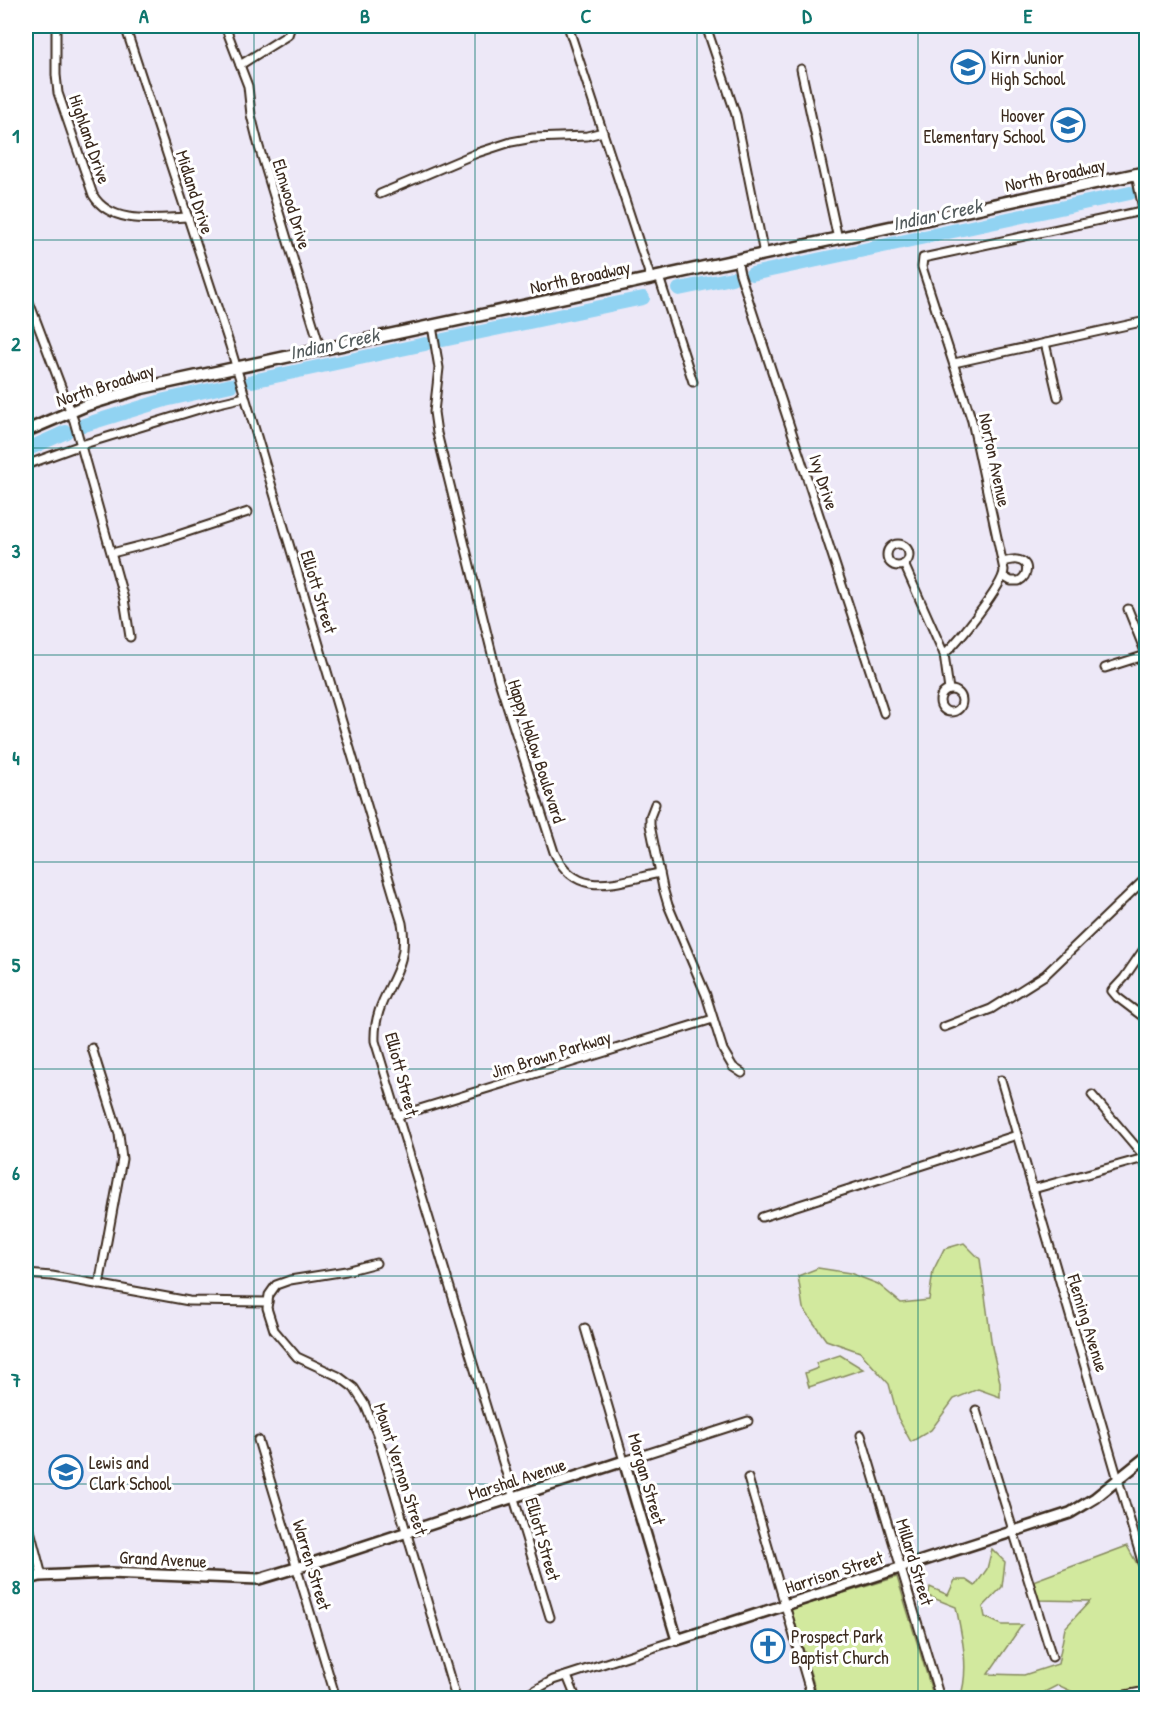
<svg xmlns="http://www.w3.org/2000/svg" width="1172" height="1724" font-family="'Patrick Hand',sans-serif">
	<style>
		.green { fill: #d2e99e; stroke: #868a5e; stroke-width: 1.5 }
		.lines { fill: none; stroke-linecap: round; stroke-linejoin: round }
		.river { stroke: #91d3f2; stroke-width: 14 }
		.minor-casing { stroke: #3b2a1e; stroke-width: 11 }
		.tertiary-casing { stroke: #3b2a1e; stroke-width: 14 }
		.secondary-casing { stroke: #3b2a1e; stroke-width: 15 }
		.minor { stroke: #fff; stroke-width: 7 }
		.tertiary { stroke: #fff; stroke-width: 9 }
		.secondary { stroke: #fff; stroke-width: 10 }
		.grid { fill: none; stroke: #0f766e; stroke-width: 1.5; stroke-opacity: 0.55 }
		.labels { text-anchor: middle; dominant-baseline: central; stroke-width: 6; stroke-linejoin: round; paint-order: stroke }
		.poi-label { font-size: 18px; fill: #3b2a1e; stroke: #fff; text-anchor: start }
		.street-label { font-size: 18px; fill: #3b2a1e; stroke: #fff }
		.water-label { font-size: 20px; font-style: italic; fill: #555d5e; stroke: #fff }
		.neatline { fill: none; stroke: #0f766e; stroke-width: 2 }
		.grid-label { font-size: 20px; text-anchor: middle; font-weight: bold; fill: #0f766e }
	</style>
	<rect width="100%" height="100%" fill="#ede8f7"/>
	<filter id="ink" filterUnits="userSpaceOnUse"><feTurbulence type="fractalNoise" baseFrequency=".0167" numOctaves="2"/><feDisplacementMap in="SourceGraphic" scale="12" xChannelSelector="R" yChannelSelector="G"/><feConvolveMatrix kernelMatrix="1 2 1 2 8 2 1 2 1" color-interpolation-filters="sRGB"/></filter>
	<g filter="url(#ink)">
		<!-- green -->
		<g class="green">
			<path d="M964,1243l16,16 12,88 8,35v15l-22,-8 -24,10 -23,31 -20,12 -13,-24 -9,-34 -29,-32 -34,-12 -23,-32 -5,-32 20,-8 32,5 28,11 23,19 28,-3 4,-29 11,-22z"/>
			<path d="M840,1355l23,14 -54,18 -4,-14 13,-5 -2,-5z"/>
			<path d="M1127,1546l19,34v118h-60l-28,-13 -25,13h-73c10,-28 2,-62 -4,-91l-28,-11 2,-9 18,8 7,-15h11l9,6 12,-17 5,-20 13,13 -3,25 -19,20 2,10 17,8h20l-34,49 36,1 34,-11 7,-36 25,-27 -52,-1 -5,-19z"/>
			<path d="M897,1577l37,121h-116l-27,-89z"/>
		</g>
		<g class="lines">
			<!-- river -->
			<g class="river">
				<path d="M752,274l378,-81"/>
				<path d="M679,289l53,-11"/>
				<path d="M443,340l200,-42"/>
				<path d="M252,381l173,-37"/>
				<path d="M84,425l81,-25 66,-15"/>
				<path d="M26,450l40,-18"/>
			</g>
			<defs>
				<g id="minor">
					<path d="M56,26v49l2,18 35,102c18,31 64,23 95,22"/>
					<path d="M125,26l105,320 172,577c10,53 -29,68 -27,118l175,576"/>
					<path d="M225,26l23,60 3,29 8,32 62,203"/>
					<path d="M568,26l83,253"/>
					<path d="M706,26l30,89 28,139"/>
					<path d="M240,65l48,-30 3,-9"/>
					<path d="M801,69l37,170"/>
					<path d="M1136,174l10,50"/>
					<path d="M380,194l97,-41 34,-11 22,-4 54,-2 16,-4"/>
					<path d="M737,260l3,14 144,439"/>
					<path d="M659,277l34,105"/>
					<path d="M26,294l48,127 50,178 6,38"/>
					<path d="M432,326l7,42 -5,44 3,21 61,245 56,174c23,49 63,29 106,21"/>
					<path d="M1045,343l13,54"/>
					<path d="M954,363l192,-42"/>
					<path d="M26,465l55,-20 138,-42 26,-6"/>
					<circle cx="898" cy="555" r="11"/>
					<path d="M112,553l51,-13 85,-28"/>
					<path d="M1003,562c4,-1 10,-3 14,-2 14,2 11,16 2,21h-8l-7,-4"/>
					<path d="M904,564l40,90 5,36"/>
					<path d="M1128,609l18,45"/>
					<path d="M944,654c12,-10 60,-69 60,-84l-32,-149 -50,-154 1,-9 223,-48"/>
					<path d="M1105,668l41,-13"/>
					<circle cx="951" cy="701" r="11"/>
					<path d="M655,804l-5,13v8l13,63 5,17 38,90 17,55 10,17 9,6"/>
					<path d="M1146,946l-22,32 -12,13 5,6 29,22"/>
					<path d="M944,1027l47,-18 54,-34 101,-97"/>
					<path d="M92,1048l27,86 3,25 -23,126"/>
					<path d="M1001,1080l145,495"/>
					<path d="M1092,1095l51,60 3,12"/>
					<path d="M397,1116l316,-97"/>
					<path d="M1033,1189l111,-31"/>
					<path d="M762,1217l255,-82"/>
					<path d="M376,1263l-30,8 -56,9 -14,5 -7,10 -2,13 7,22 23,27 41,19 16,12 11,17 12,29 79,264"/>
					<path d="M26,1274l26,2 137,25 79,1"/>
					<path d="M585,1328l39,133 124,-40"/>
					<path d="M976,1410l76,247"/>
					<path d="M861,1435l79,263"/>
					<path d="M258,1440l78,258"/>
					<path d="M748,1478l64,220"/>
					<path d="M26,1515l16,61"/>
					<path d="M567,1676l9,22"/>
					<path d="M521,1698l32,-18 124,-40"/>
					<path d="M1110,1698l36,-7"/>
				</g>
				<path id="tertiary" d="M26,1580l14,-4 69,-3 150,6 57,-17 308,-101 53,179 393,-127 25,-15 51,-41"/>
				<path id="secondary" d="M26,431l61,-26 55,-17 1004,-216"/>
			</defs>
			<!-- minor casing -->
			<use href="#minor" class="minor-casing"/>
			<!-- tertiary casing -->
			<use href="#tertiary" class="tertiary-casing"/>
			<!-- secondary casing -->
			<use href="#secondary" class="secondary-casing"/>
			<!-- minor -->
			<use href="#minor" class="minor"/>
			<!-- tertiary -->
			<use href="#tertiary" class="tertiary"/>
			<!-- secondary -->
			<use href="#secondary" class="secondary"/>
		</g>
	</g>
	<!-- grid -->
	<path class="grid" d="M254,26v1672M475,26v1672M697,26v1672M918,26v1672M26,240h1120M26,448h1120M26,655h1120M26,862h1120M26,1069h1120M26,1276h1120M26,1484h1120"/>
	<!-- icons -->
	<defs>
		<symbol id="school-ring" viewBox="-11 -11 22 22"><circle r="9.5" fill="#fff" stroke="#1f6fb2" stroke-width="1.5"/><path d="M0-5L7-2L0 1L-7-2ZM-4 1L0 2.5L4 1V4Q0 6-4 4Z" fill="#1f6fb2"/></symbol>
		<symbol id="church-ring" viewBox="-11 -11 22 22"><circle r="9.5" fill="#fff" stroke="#1f6fb2" stroke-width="1.5"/><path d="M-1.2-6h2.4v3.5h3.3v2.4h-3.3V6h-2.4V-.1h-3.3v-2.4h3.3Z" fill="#1f6fb2"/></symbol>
	</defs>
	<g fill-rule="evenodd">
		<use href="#school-ring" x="949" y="48" width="38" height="38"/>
		<use href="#school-ring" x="1049" y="106" width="38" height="38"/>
		<use href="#school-ring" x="47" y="1453" width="38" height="38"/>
		<use href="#church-ring" x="749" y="1627" width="38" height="38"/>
	</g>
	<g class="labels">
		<!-- poi labels -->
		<g class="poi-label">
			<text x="991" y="57">Kirn Junior<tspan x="991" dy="21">High School</tspan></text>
			<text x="1045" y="115" text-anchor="end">Hoover<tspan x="1045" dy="21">Elementary School</tspan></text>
			<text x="89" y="1462">Lewis and<tspan x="89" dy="21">Clark School</tspan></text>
			<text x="791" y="1636">Prospect Park<tspan x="791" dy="21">Baptist Church</tspan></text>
		</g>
		<!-- street labels -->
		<g class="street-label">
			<text transform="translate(90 139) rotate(71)">Highland Drive</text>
			<text transform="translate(1055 175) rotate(-12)">North Broadway</text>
			<text transform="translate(195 192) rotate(72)">Midland Drive</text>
			<text transform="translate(292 204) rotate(73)">Elmwood Drive</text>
			<text transform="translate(580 277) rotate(-12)">North Broadway</text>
			<text transform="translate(105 385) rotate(-18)">North Broadway</text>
			<text transform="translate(995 460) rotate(78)">Norton Avenue</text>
			<text transform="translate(824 482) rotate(72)">Ivy Drive</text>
			<text transform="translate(319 592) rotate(73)">Elliott Street</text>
			<text transform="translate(537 751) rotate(72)">Happy Hollow Boulevard</text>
			<text transform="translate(551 1054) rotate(-17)">Jim Brown Parkway</text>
			<text transform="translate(402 1074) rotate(75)">Elliott Street</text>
			<text transform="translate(1088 1323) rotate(73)">Fleming Avenue</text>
			<text transform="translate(401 1469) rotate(72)">Mount Vernon Street</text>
			<text transform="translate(517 1479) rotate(-18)">Marshal Avenue</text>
			<text transform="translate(647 1479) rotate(74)">Morgan Street</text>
			<text transform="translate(543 1539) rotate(74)">Elliott Street</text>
			<text transform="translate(163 1559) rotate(3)">Grand Avenue</text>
			<text transform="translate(915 1562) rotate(73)">Millard Street</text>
			<text transform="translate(312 1565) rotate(73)">Warren Street</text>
			<text transform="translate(834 1572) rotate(-18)">Harrison Street</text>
		</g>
		<!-- water labels -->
		<g class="water-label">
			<text transform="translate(937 214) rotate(-12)">Indian Creek</text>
			<text transform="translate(334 343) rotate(-12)">Indian Creek</text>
		</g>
	</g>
	<!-- margin -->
	<rect width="1172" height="1724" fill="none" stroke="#fff" stroke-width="66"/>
	<rect x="33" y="33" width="1106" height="1658" class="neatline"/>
	<g class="grid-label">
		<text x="144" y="23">A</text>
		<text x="365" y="23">B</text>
		<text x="586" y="23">C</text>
		<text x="807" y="23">D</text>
		<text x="1028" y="23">E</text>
		<text x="16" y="143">1</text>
		<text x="16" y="351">2</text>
		<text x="16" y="558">3</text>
		<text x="16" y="765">4</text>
		<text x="16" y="972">5</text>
		<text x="16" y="1180">6</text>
		<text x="16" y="1387">7</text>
		<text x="16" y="1594">8</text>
	</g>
</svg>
